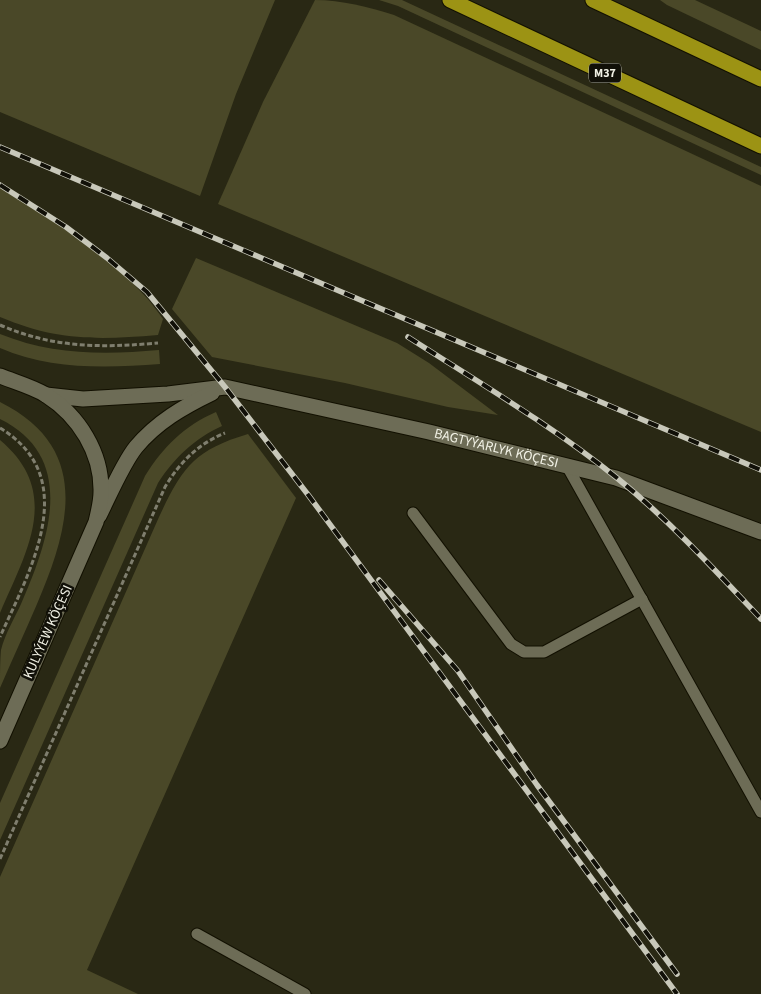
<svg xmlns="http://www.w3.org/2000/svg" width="761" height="994" font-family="'Source Sans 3',sans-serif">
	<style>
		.green { fill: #4a4828 }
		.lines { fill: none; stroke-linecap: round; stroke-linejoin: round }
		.service-casing { stroke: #121001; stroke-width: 13 }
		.minor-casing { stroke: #121001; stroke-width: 17 }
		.tertiary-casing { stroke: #121001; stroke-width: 17 }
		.trunk-casing { stroke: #121001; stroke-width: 17 }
		.path { stroke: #7f7e6e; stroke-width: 3; stroke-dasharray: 5 2.5; stroke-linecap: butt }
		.service { stroke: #6d6c56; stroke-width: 11 }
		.minor { stroke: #6d6c56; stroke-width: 15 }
		.tertiary { stroke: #6d6c56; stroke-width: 15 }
		.trunk { stroke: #9c9314; stroke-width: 15 }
		.rail-casing { stroke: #c8c8ba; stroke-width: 5.5 }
		.rail { stroke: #111008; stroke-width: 4; stroke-dasharray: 11; stroke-linecap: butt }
		.labels { text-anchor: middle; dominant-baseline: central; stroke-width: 5; stroke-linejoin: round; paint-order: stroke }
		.shield { fill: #111008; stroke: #aeaea3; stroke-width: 1 }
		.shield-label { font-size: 12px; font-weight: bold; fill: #f1f1e5 }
		.street-label { font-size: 14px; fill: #f1f1e5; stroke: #111008 }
	</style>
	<rect width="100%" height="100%" fill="#292814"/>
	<!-- green -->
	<g class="green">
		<path d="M0,0h275l-39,94 -36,102 -200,-84z"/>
		<path d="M315,0c27,0 53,7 79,15l367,171v246l-543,-228 45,-102z"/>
		<path d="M379,0h23l359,167v8l-363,-169z"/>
		<path d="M660,0h35l66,31v19l-94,-45z"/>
		<path d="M0,188c48,29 107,66 144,107 7,7 13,16 19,24l-5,16c-61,5 -101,6 -158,-18z"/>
		<path d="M196,258l201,85 32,20 69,52 -50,-8 -103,-24 -133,-26 -40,-48z"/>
		<path d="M0,334c52,21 104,21 159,16l1,14c-54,4 -109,6 -160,-16z"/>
		<path d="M0,402c92,46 70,125 37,202 -12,28 -25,56 -37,84 0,-12 0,-27 1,-38 4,-16 13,-31 20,-46 27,-62 58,-146 -21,-185z"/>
		<path d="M216,412l6,14c-28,13 -47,31 -64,57l-158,357v-37l145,-327c18,-29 39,-50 71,-64z"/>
		<path d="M248,434l48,64 -209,472 51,24h-138v-117l159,-360c23,-49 35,-67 89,-83z"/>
		<path d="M0,440c63,53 26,112 0,173z"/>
	</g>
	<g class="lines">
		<defs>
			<g id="service">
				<path d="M567,466l194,346"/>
				<path d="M413,513l98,131 13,8h20l98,-53"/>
				<path d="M197,934l108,60"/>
			</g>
			<g id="minor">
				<path id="s1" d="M46,395l37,4 85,-5 57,-7 204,45 187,46 145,54"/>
				<path d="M99,516c10,-20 24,-53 37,-69 21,-25 47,-40 76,-54"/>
			</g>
			<path id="tertiary" d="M0,376c15,6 33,11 46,19 33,21 56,58 55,97 0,10 -3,21 -5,30l-96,219"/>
			<g id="trunk">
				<path d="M450,0l311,146"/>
				<path d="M593,0l168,79"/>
			</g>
		</defs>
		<!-- service casing -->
		<use href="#service" class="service-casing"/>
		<!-- minor casing -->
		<use href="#minor" class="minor-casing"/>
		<!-- tertiary casing -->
		<use href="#tertiary" class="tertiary-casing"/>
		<!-- trunk casing -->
		<use href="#trunk" class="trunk-casing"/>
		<!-- path -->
		<g class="path">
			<path d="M0,325c53,23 101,23 158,18"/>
			<path d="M0,428c83,50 30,142 0,209"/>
			<path d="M0,859l165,-372c15,-25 33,-43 60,-54"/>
		</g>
		<!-- service -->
		<use href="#service" class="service"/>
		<!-- minor -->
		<use href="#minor" class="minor"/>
		<!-- tertiary -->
		<use href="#tertiary" class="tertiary"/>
		<!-- trunk -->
		<use href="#trunk" class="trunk"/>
		<defs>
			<g id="rail">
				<path d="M0,147l761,323"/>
				<path d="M0,185l66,42 41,31 40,34 78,95 84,109 368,498"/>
				<path d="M408,337c70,45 143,88 209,141 52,42 98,92 144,141"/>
				<path d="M379,580l79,91 79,114 140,189"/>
			</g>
		</defs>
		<!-- rail casing -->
		<use href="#rail" class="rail-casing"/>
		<!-- rail -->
		<use href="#rail" class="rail"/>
	</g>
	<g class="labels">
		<!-- shield labels -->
		<rect class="shield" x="589" y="63.5" width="32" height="19" rx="4"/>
		<g class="shield-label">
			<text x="605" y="73">M37</text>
		</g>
		<!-- street labels -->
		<g class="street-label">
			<text stroke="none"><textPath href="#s1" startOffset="458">BAGTYÝARLYK KÖÇESI</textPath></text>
			<text transform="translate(48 632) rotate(-66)">KULYÝEW KÖÇESI</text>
		</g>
	</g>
</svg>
